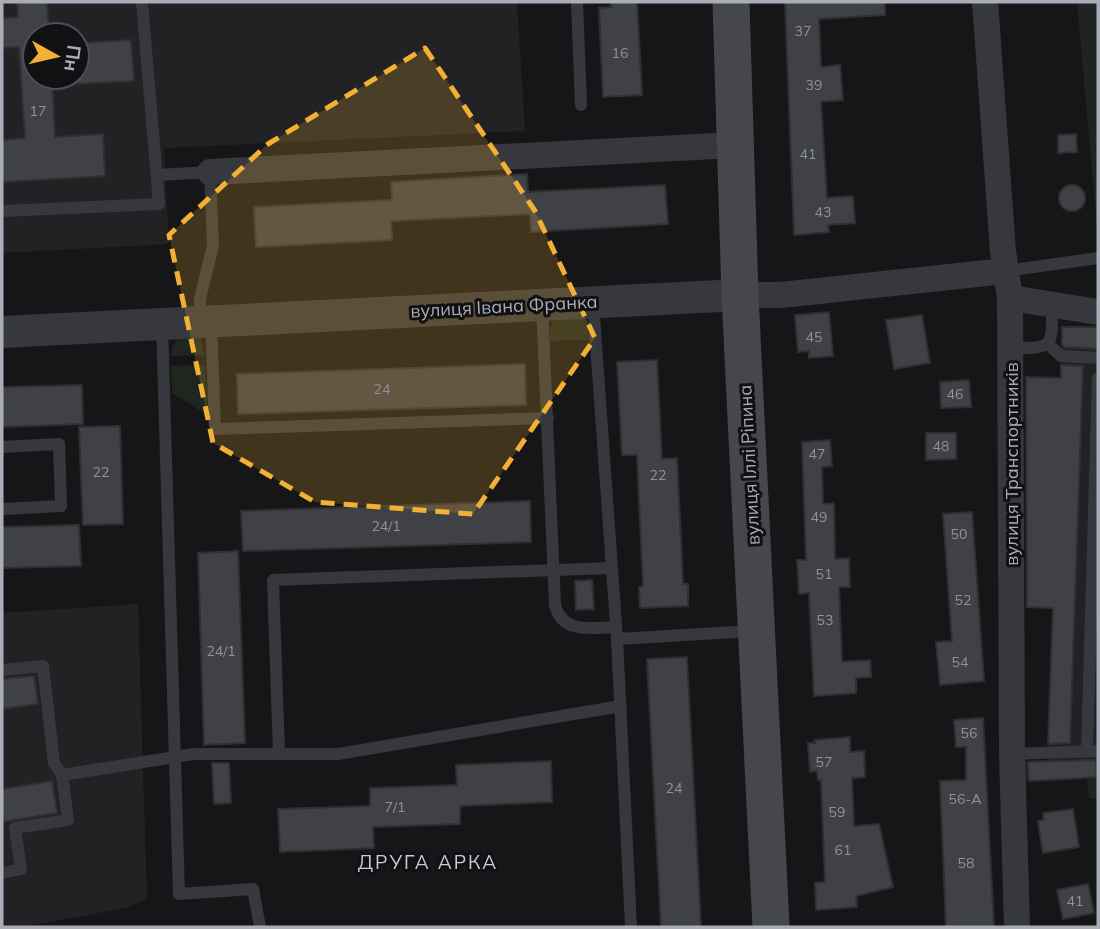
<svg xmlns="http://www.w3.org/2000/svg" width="1100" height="929" font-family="Mulish,sans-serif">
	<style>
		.built { fill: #222225; fill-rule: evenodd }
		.green { fill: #1e261f }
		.building { fill: #404145; stroke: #303034; stroke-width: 2 }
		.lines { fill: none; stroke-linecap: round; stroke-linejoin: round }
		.service { stroke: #37383d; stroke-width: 12 }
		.minor { stroke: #37383d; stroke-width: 26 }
		.tertiary { stroke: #37383d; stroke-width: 32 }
		.secondary { stroke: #45474d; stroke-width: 37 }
		.marked { fill: #f2b134; fill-opacity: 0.2; stroke: #f2b134; stroke-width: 5; stroke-dasharray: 14 9; stroke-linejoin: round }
		.labels { text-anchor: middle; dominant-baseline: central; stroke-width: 6; stroke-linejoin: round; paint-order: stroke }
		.number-label { font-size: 14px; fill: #8e929b }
		.street-label { font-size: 18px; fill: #a8adb8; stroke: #111113 }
		.neighbourhood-label { font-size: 19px; letter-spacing: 2px; fill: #c9ccd4; stroke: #111113 }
	</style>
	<rect width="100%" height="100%" fill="#161618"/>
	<!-- built -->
	<g class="built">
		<path d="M2,2h515l8,129 -361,17 5,96 -167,9zM35,35h42v42h-42z"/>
		<path d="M1077,2h21v235z"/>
		<path d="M1062,327h36v471l-9,1 -2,-21 -67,3 -1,-20 29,-1z"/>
		<path d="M138,604l9,295 -21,9 -105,19h-19v-314z"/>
	</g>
	<!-- green -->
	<g class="green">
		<path d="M586,315l3,25 -39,1v-13l5,-11z"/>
		<path d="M181,336h19l5,19 -34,1 2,-10z"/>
		<path d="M205,365l1,49 -34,-21 -1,-27z"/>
	</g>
	<!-- building -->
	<g class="building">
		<path d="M17,2h30l2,33h-14v42h17l3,60 48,-3 2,42 -103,6v-42l23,-2 -6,-91 -17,1v-30l16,-1z"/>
		<path d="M610,2h27l5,93 -39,2 -4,-89 12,-1z"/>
		<path d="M785,2h100v13l-66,4 2,48 19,-2 3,35 -22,2 6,96 26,-2 2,27 -27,2 1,7 -35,3z"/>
		<path d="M131,40l3,41 -57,3v-41z"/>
		<path d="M1076,134l1,18 -19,1v-18z"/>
		<path d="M527,174l1,18 137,-7 3,39 -137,8 -1,-18 -139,7 1,19 -136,7 -2,-40 138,-7 -1,-18z"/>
		<circle cx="1072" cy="198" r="13"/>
		<path d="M829,312l4,44 -24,2v-7l-11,1 -3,-37z"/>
		<path d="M922,315l8,48 -36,6 -8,-49z"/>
		<path d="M1062,327h36v22l-33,-2 -3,-2z"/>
		<path d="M657,360l5,99 15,-1 6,126h5v22l-48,2 -1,-21 4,-1 -6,-131h-15l-5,-93z"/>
		<path d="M525,364l1,41 -288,9 -1,-40z"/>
		<path d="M1061,365l22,1 -13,377 -22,1 5,-136 -26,-1 -1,-230 35,1z"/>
		<path d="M969,380l2,27 -30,1 -1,-26z"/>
		<path d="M82,385l1,39 -81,3v-40z"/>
		<path d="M120,426l3,98 -40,1 -4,-98z"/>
		<path d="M926,433h30v26l-30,1z"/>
		<path d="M830,440l2,26 -10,1 1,37 11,-1 1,56 14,-1 1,29h-11l3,75 28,-2 1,17 -15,1v15l-42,3 -5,-103 -10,1 -2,-34h9l-4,-118z"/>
		<path d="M530,501l1,41 -288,9 -2,-40z"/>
		<path d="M972,512l12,169 -44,4 -4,-43 16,-1 -9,-127z"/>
		<path d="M79,525l2,41 -79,2v-41z"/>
		<path d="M238,551l7,192 -41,2 -6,-192z"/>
		<path d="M592,580l2,29 -18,1 -1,-29z"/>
		<path d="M687,657l14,270h-40l-14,-268z"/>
		<path d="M34,676l4,28 -36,5v-30z"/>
		<path d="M983,718l11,209h-48l-6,-146 26,-1v-33h-10l-2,-27z"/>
		<path d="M850,737v15l14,-1 1,26 -13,1 2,48 25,-2 14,63 -37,9 1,11 -41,3 -1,-27 10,-1 -4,-102h-3l-1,-9 -7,1 -2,-29h7v-3z"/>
		<path d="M1096,760l1,17 -68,4 -1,-19z"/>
		<path d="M551,761l1,41 -92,4v18l-87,3 1,21 -94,4 -2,-43 92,-3v-18l87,-3 -1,-20z"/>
		<path d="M212,763h17l2,40 -17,1z"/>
		<path d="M52,781l5,32 -55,9v-33z"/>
		<path d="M1073,809l6,38 -36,6 -5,-32 6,-1 -1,-7z"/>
		<path d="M1088,884l6,29 -31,6 -6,-29z"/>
	</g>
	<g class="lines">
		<!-- service -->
		<g class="service">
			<path d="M577,2l4,103"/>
			<path d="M158,175l52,-3 3,73 -13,54v21"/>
			<path d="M2,211l157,-7 -17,-202"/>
			<path d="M1005,271l93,-13"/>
			<path d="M593,302l24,337 14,288"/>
			<path d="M542,305l13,300c7,29 36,23 61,22"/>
			<path d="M211,322l4,107 333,-11"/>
			<path d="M162,324l17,570 74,-5 7,38"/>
			<path d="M1048,344l13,12 37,2"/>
			<path d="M1010,348c45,0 42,0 42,-44"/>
			<path d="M2,447l57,-3 2,62 -59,3"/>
			<path d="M617,639l136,-8"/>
			<path d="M2,670l41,-4 11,97 8,12 6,45 -53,8 6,41 -19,4"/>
			<path d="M1087,752l11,-374"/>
			<path d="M279,754l-6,-174 338,-12"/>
			<path d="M1012,754l86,-3"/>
			<path d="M62,775l132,-21h144l283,-48"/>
		</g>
		<!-- minor -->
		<g class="minor">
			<path d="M985,2l18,249 7,47 2,456 5,173"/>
			<path d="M210,172l525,-27"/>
			<path d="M740,295h41l224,-24"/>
			<path d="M1010,298l88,14"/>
		</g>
		<!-- tertiary -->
		<path class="tertiary" d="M2,332l738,-37"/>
		<!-- secondary -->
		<path class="secondary" d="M731,2l9,293 31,632"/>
	</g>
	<!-- marked area -->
	<path class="marked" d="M425,48l110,163 60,127 -122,176 -158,-12 -102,-59 -44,-208 99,-91z"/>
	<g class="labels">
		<!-- number labels -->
		<g class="number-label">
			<text x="803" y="31">37</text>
			<text x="620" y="53">16</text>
			<text x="814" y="85">39</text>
			<text x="38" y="111">17</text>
			<text x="808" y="154">41</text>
			<text x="823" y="212">43</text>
			<text x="814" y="337">45</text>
			<text x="382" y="389">24</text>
			<text x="955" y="394">46</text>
			<text x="941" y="446">48</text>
			<text x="817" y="454">47</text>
			<text x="101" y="472">22</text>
			<text x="658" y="475">22</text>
			<text x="819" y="517">49</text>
			<text x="386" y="526">24/1</text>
			<text x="959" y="534">50</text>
			<text x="824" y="574">51</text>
			<text x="963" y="600">52</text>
			<text x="825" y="620">53</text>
			<text x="221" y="651">24/1</text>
			<text x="960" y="662">54</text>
			<text x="969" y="733">56</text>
			<text x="824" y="762">57</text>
			<text x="674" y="788">24</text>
			<text x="965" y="799">56-А</text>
			<text x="395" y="807">7/1</text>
			<text x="837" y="812">59</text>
			<text x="843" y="850">61</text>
			<text x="966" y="863">58</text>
			<text x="1075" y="901">41</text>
		</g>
		<!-- street labels -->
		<g class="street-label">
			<text transform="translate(504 306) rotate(-3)">вулиця Івана Франка</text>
			<text transform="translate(1011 464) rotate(-90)">вулиця Транспортників</text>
			<text transform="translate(749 465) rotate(-93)">вулиця Іллі Ріпина</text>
		</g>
		<!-- neighbourhood labels -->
		<g class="neighbourhood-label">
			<text x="428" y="862">ДРУГА АРКА</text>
		</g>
	</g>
	<!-- border -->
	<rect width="1100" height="929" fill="none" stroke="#a8adb8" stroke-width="7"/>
	<!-- north arrow -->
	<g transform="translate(56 56) rotate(98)"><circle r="33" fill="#111113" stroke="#4d4f55" stroke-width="2"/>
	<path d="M0-5L12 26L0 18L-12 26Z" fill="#f2b134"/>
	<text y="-10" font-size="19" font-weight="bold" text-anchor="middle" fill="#a8adb8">Пн</text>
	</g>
</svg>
